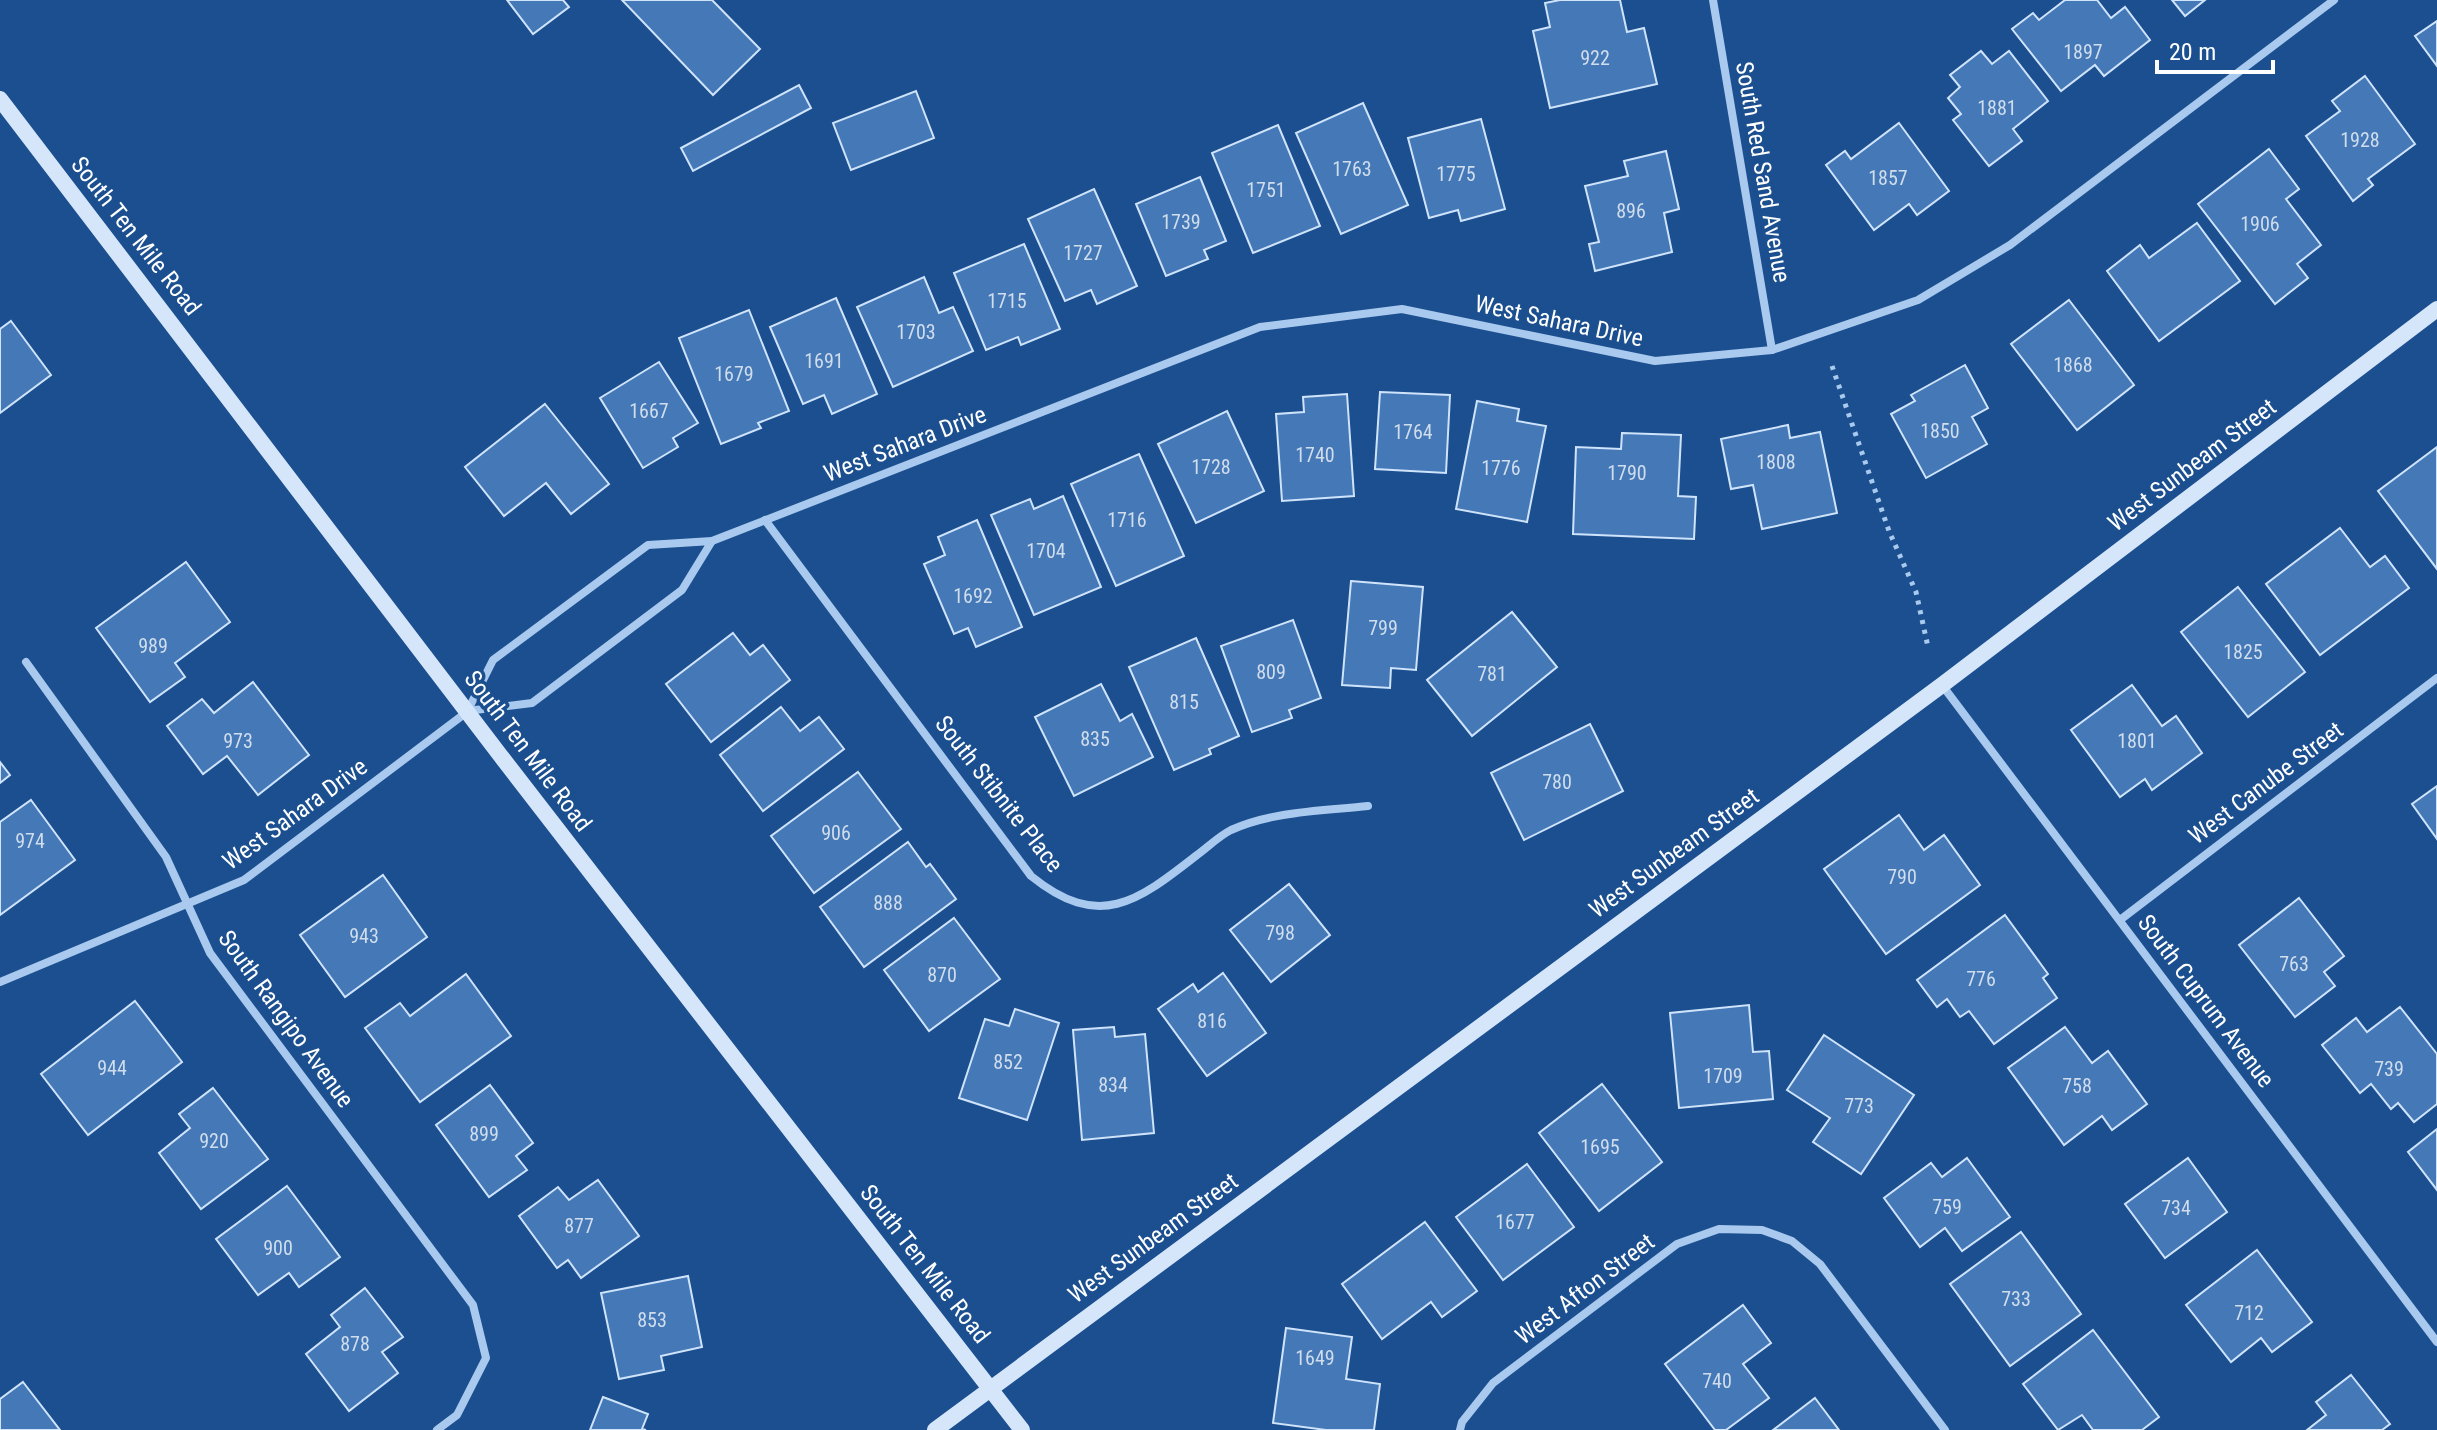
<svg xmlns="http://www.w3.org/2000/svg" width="2437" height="1430" font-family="'Roboto Condensed',sans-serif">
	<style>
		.building { fill: #4478b7; stroke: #cfe3fa; stroke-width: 2 }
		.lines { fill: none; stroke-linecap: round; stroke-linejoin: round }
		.path { stroke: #a9c9ee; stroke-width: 5; stroke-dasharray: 4 6; stroke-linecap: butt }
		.street { stroke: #a9c9ee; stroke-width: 8 }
		.secondary { stroke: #d6e6fa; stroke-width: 16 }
		.labels { text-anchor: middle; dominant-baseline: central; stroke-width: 7; stroke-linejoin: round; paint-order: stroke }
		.number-label { font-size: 20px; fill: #d0dded }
		.street-label { font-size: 24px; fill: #fff; stroke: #1b4f8f }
	</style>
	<rect width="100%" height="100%" fill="#1b4f8f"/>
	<!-- building -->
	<g class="building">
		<path d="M507,0h56l6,7 -36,27z"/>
		<path d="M622,0h90l48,49 -47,46z"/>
		<path d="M1560,0h60l7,32 17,-4 13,56 -107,24 -17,-77 17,-4 -5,-24z"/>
		<path d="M2065,0h32l14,18 14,-11 25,33 -46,36 -9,-11 -34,26 -49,-62 21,-16 6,7z"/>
		<path d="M2172,0h33l-20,16z"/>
		<path d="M2437,21v45l-22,-30z"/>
		<path d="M1981,51l11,13 17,-13 39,50 -35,28 9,12 -33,25 -36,-46 8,-6 -13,-16 12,-11 -10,-12z"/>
		<path d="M2365,76l50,68 -47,35 5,6 -20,16 -47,-65 34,-25 -8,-10z"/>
		<path d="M799,85l12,23 -118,63 -12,-23z"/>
		<path d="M916,91l18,47 -83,32 -18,-47z"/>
		<path d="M1363,103l45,102 -67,29 -45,-101z"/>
		<path d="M1481,119l24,90 -44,12 -3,-11 -29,8 -21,-80z"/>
		<path d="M1899,123l50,68 -32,24 -8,-11 -35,26 -48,-65 19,-14 6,8z"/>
		<path d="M1278,125l42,101 -67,27 -41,-100z"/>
		<path d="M2269,149l30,40 -13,10 35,46 -24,19 11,14 -33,26 -77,-100z"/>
		<path d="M1666,151l13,58 -15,4 8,39 -77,19 -6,-27 10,-2 -14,-56 43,-10 -4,-15z"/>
		<path d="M1200,177l26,64 -22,9 4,9 -42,17 -30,-72z"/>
		<path d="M1094,189l43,97 -40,18 -6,-14 -26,11 -37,-82z"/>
		<path d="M2197,223l43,58 -81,60 -52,-70 33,-26 9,13z"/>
		<path d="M1024,244l36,85 -39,16 -3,-8 -32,13 -32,-77z"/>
		<path d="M924,277l15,36 14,-6 20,44 -80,36 -36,-80z"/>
		<path d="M836,298l41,96 -45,20 -8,-19 -21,9 -33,-77z"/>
		<path d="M2069,300l65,85 -57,45 -66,-86z"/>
		<path d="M749,310l40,101 -31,12 3,5 -40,16 -42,-106z"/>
		<path d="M11,321l40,54 -51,38v-84z"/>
		<path d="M659,362l39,61 -25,15 5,9 -35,21 -43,-70z"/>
		<path d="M1965,365l23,43 -16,9 15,27 -61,34 -35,-64 24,-13 -4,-6z"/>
		<path d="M1380,392l70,3 -4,78 -71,-4z"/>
		<path d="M1347,394l7,102 -72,5 -6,-87 28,-2 -1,-15z"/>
		<path d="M1477,401l42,8 -2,12 29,5 -19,96 -71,-13z"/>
		<path d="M545,404l64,80 -38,30 -25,-31 -42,33 -39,-49z"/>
		<path d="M1227,411l37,80 -68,32 -38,-79z"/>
		<path d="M1788,425l2,13 30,-6 17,81 -75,16 -9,-44 -22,4 -10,-50z"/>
		<path d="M1622,433l59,2 -3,61 18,1 -2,42 -121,-5 3,-87 45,2z"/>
		<path d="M2437,447v122l-59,-78z"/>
		<path d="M1139,454l45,102 -68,30 -45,-102z"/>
		<path d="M1063,496l38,91 -67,28 -43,-100 39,-16 4,10z"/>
		<path d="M977,520l45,107 -46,20 -8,-19 -14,6 -30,-70 21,-9 -7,-18z"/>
		<path d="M2340,528l30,39 15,-11 24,32 -89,67 -54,-71z"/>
		<path d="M186,562l44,60 -55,41 10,14 -35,25 -54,-74z"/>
		<path d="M1351,581l72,6 -7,83 -25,-2 -1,20 -48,-3z"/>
		<path d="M2238,587l67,85 -57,45 -67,-85z"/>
		<path d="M1512,612l45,55 -85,69 -45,-56z"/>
		<path d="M1293,620l28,78 -32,12 3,8 -40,14 -31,-86z"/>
		<path d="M733,633l17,22 13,-10 27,35 -79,62 -45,-58z"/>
		<path d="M1196,638l43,98 -30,13 2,5 -37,16 -45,-103z"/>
		<path d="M253,682l56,73 -51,40 -31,-39 -24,18 -36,-48 35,-27 12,14z"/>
		<path d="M1101,684l19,37 12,-7 21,43 -79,39 -39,-79z"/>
		<path d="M2132,685l30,41 14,-10 26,37 -50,37 -7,-11 -25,18 -49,-67z"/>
		<path d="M781,707l19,24 19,-14 25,32 -81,62 -43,-56z"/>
		<path d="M1590,724l33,67 -99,49 -33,-67z"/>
		<path d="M0,762l10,13 -10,8z"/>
		<path d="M858,772l43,57 -87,64 -43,-57z"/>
		<path d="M2437,786v53l-25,-35z"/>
		<path d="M31,800l44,60 -75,55v-93z"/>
		<path d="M1899,815l25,35 20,-15 36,50 -94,69 -62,-85z"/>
		<path d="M908,842l18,25 4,-3 26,35 -92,68 -44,-60z"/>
		<path d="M383,875l44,62 -82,60 -45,-62z"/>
		<path d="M1289,884l41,51 -59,47 -41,-52z"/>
		<path d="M2299,898l45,58 -20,16 11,14 -40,31 -56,-72z"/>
		<path d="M2005,915l43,59 -5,4 14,20 -63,46 -25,-33 -9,6 -13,-18 -10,8 -20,-27z"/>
		<path d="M954,918l46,61 -71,52 -45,-61z"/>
		<path d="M1223,973l43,60 -59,43 -49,-67 35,-25 5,8z"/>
		<path d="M466,974l45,62 -91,66 -55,-74 35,-25 10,13z"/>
		<path d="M135,1001l47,61 -94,73 -47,-61z"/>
		<path d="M1749,1005l4,47 16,-1 4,48 -94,9 -9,-95z"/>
		<path d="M2400,1007l37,47v50l-23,18 -16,-19 -7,6 -20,-25 -11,9 -38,-48 34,-27 11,14z"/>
		<path d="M1015,1009l44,14 -32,97 -68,-22 26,-79 24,7z"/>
		<path d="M1114,1027l1,10 30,-3 9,99 -72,7 -9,-110z"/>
		<path d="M2065,1027l27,36 16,-12 39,53 -35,26 -10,-14 -38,29 -56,-77z"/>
		<path d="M1824,1035l90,60 -53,79 -48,-32 17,-24 -43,-28z"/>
		<path d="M1602,1084l60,78 -63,49 -60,-78z"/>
		<path d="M490,1085l43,58 -17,13 11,14 -38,27 -53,-72z"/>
		<path d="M213,1088l55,71 -67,50 -42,-56 31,-25 -11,-14z"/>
		<path d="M2437,1129v61l-29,-38z"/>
		<path d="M1967,1158l43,59 -48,34 -17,-23 -25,19 -36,-49 47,-35 11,14z"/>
		<path d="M2188,1158l39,54 -62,46 -40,-54z"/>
		<path d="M1527,1164l47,63 -71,53 -47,-63z"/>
		<path d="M598,1180l41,56 -58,42 -13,-18 -11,8 -38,-52 39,-29 11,13z"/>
		<path d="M287,1186l53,71 -41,30 -10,-14 -31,22 -42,-56z"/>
		<path d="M1425,1222l52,69 -35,26 -11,-15 -49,37 -40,-55z"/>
		<path d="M2021,1232l60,82 -71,52 -60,-82z"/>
		<path d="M2257,1250l55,72 -40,30 -11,-14 -30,24 -45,-57z"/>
		<path d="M688,1276l14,71 -41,9 3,14 -45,9 -18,-86z"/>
		<path d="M365,1288l38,49 -21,15 16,21 -49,38 -43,-57 34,-27 -9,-12z"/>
		<path d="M1743,1305l28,38 -28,21 26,34 -43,32h-11l-50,-66z"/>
		<path d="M1286,1328l66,9 -6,42 34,5 -6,46h-48l-53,-7z"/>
		<path d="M2093,1330l66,87 -17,13h-49l-11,-15 -24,15 -35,-46z"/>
		<path d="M2351,1375l39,49 -8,6h-75l19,-15 -10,-13z"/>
		<path d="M23,1382l37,48h-60v-31z"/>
		<path d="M603,1397l45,17 -6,15 4,1h-56z"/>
		<path d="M1815,1398l24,32h-66z"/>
	</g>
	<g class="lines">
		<!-- path -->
		<path class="path" d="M1832,366l57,165 27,61 12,55"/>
		<!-- street -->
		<g class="street">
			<path d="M1713,0l59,350"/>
			<path d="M765,520l266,356c68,55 106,26 166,-21 11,-8 22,-19 34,-25 42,-19 92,-19 137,-24"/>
			<path d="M712,541l548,-214 142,-18 253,52 117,-11 146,-50 92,-55 324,-245"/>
			<path d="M26,662l140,195 44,96 263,352 13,53 -29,57 -20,15"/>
			<path d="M1942,685l495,657"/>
			<path d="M2120,920l317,-242"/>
			<path d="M0,982l244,-102 223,-168 26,-52 155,-115 64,-4 -30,49 -150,113 -65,8"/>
			<path d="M1460,1430l2,-8 31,-39 184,-139 42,-15 43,1 30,11 28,23 125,166"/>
		</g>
		<!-- secondary -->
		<g class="secondary">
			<path d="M0,99l500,656 522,675"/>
			<path d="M935,1430l1007,-745 495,-376"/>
		</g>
	</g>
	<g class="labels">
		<!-- number labels -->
		<g class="number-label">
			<text x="2083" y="52">1897</text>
			<text x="1595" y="58">922</text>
			<text x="1997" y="108">1881</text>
			<text x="2360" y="140">1928</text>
			<text x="1352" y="169">1763</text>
			<text x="1456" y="174">1775</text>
			<text x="1888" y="178">1857</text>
			<text x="1266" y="190">1751</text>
			<text x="1631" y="211">896</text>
			<text x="1181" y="222">1739</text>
			<text x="2260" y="224">1906</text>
			<text x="1083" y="253">1727</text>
			<text x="1007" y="301">1715</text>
			<text x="916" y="332">1703</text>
			<text x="824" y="361">1691</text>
			<text x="2073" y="365">1868</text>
			<text x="734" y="374">1679</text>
			<text x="649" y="411">1667</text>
			<text x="1940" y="431">1850</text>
			<text x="1413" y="432">1764</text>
			<text x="1315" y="455">1740</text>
			<text x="1776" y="462">1808</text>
			<text x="1211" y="467">1728</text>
			<text x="1501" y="468">1776</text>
			<text x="1627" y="473">1790</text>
			<text x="1127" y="520">1716</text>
			<text x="1046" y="551">1704</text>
			<text x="973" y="596">1692</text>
			<text x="1383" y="628">799</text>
			<text x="153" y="646">989</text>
			<text x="2243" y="652">1825</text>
			<text x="1271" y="672">809</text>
			<text x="1492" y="674">781</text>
			<text x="1184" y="702">815</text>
			<text x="1095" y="739">835</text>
			<text x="238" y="741">973</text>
			<text x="2137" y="741">1801</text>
			<text x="1557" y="782">780</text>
			<text x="836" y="833">906</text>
			<text x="30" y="841">974</text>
			<text x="1902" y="877">790</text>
			<text x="888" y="903">888</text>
			<text x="1280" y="933">798</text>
			<text x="364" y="936">943</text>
			<text x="2294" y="964">763</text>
			<text x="942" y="975">870</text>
			<text x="1981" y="979">776</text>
			<text x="1212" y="1021">816</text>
			<text x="1008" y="1062">852</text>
			<text x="112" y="1068">944</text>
			<text x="2389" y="1069">739</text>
			<text x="1723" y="1076">1709</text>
			<text x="1113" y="1085">834</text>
			<text x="2077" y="1086">758</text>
			<text x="1859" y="1106">773</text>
			<text x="484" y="1134">899</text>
			<text x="214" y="1141">920</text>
			<text x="1600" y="1147">1695</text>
			<text x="1947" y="1207">759</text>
			<text x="2176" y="1208">734</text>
			<text x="1515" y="1222">1677</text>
			<text x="579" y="1226">877</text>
			<text x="278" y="1248">900</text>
			<text x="2016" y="1299">733</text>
			<text x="2249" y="1313">712</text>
			<text x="652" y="1320">853</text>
			<text x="355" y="1344">878</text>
			<text x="1315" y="1358">1649</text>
			<text x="1717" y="1381">740</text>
		</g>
		<!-- street labels -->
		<g class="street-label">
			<text transform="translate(1763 172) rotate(80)">South Red Sand Avenue</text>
			<text transform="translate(136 236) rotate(52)">South Ten Mile Road</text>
			<text transform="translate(1559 321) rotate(12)">West Sahara Drive</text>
			<text transform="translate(905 444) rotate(-21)">West Sahara Drive</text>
			<text transform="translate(2192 465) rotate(-37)">West Sunbeam Street</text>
			<text transform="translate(528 751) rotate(53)">South Ten Mile Road</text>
			<text transform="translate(2266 783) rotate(-37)">West Canube Street</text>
			<text transform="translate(999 794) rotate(52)">South Stibnite Place</text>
			<text transform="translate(295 814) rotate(-36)">West Sahara Drive</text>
			<text transform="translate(1674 853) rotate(-36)">West Sunbeam Street</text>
			<text transform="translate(2206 1001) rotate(53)">South Cuprum Avenue</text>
			<text transform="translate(286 1019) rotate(54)">South Rangipo Avenue</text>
			<text transform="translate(1153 1238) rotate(-36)">West Sunbeam Street</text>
			<text transform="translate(925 1264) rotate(52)">South Ten Mile Road</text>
			<text transform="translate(1585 1289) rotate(-37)">West Afton Street</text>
		</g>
	</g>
	<!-- scale -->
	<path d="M2157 60v12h116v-12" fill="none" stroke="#ffffff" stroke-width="4"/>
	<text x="2169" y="60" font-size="24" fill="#ffffff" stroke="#1b4f8f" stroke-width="6" paint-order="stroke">20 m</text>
</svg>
